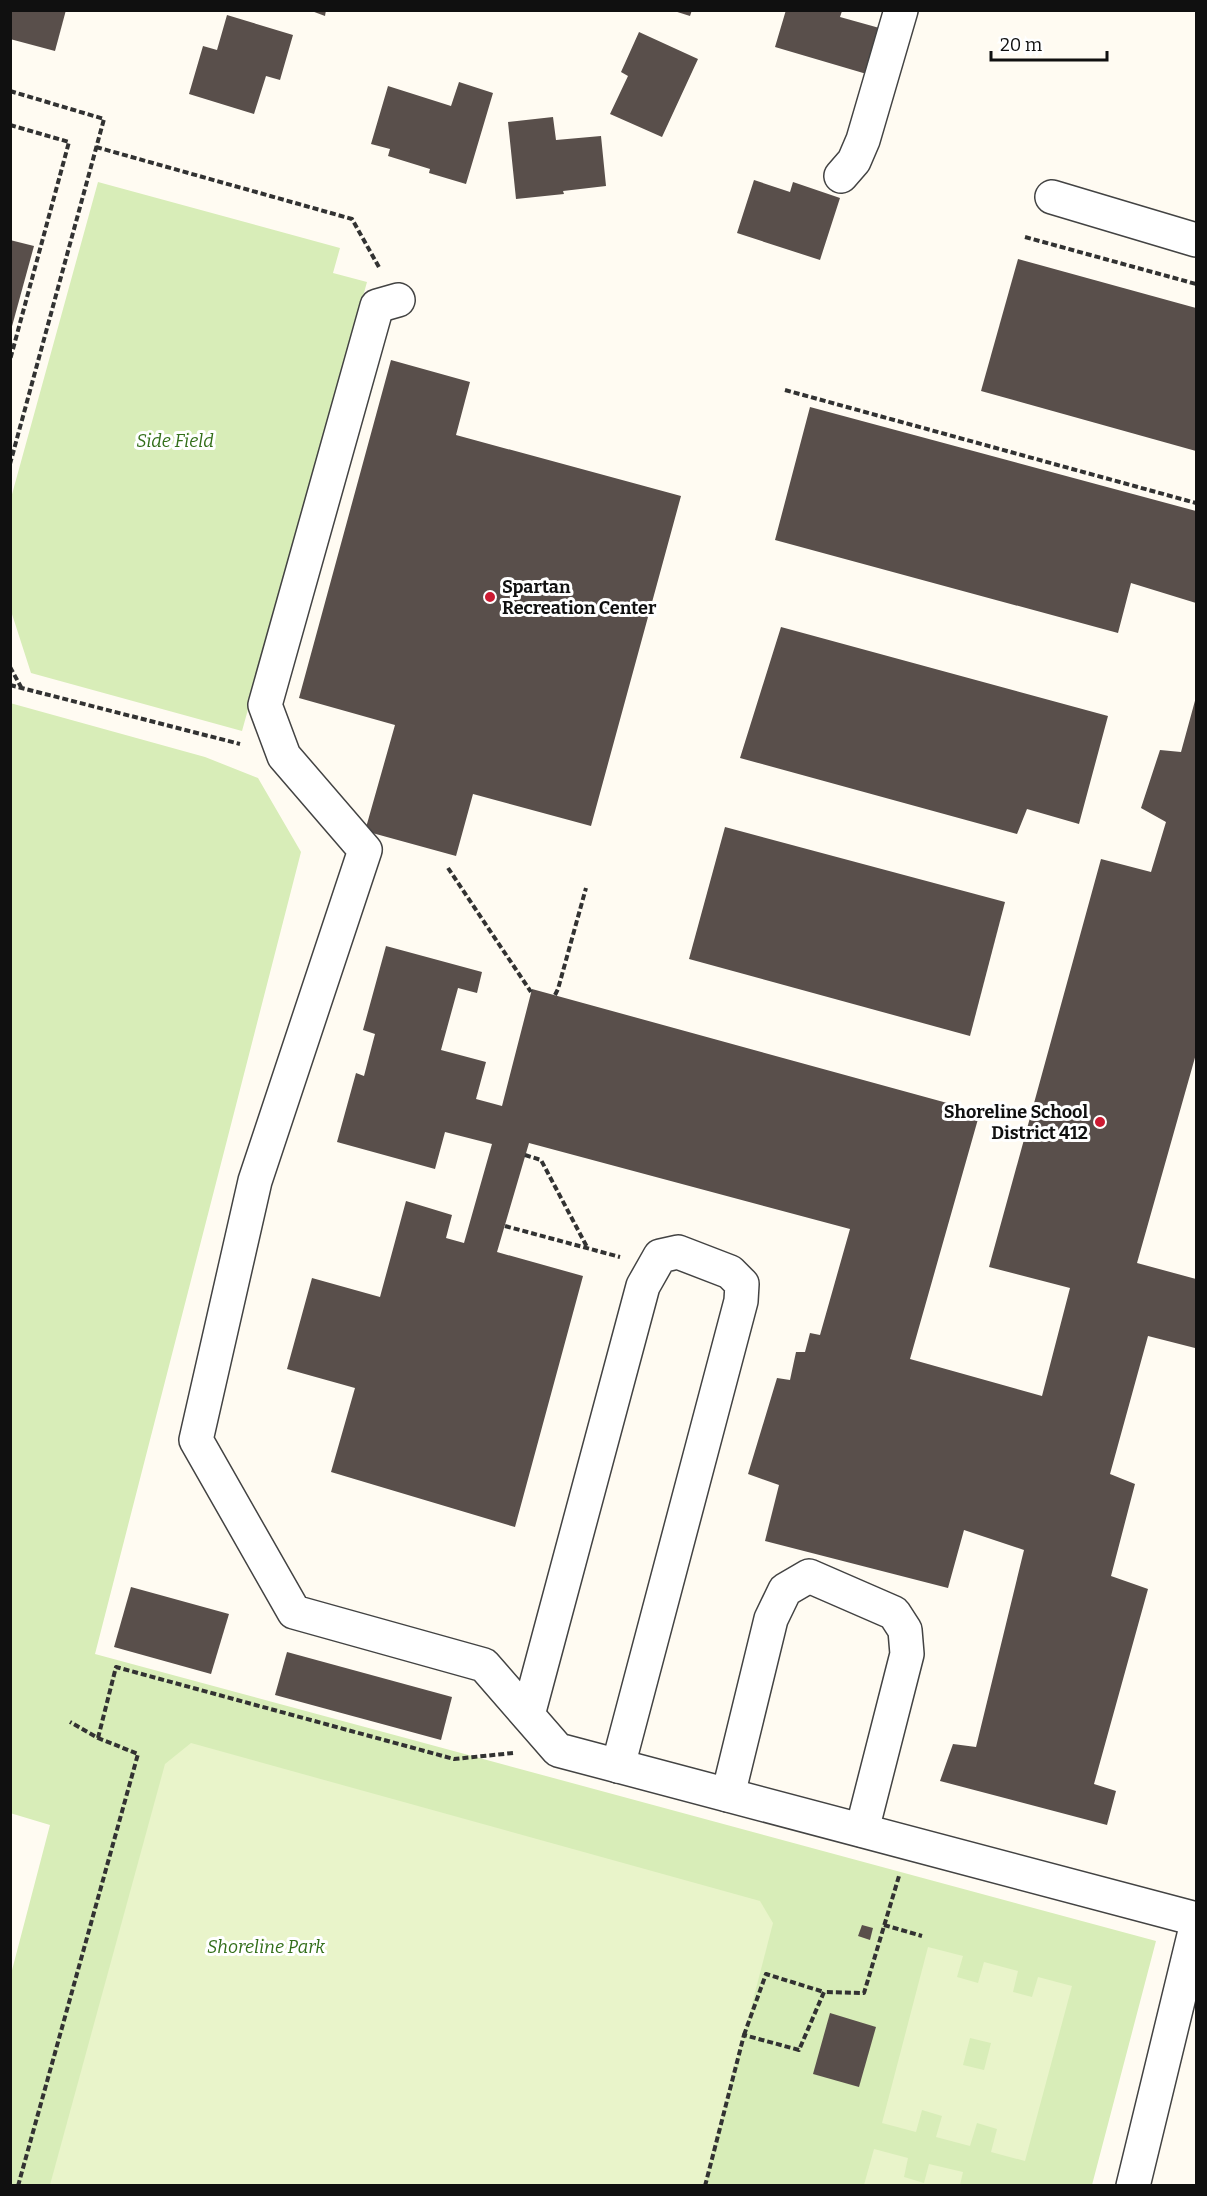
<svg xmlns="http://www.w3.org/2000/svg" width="1207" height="2196" font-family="Bitter,serif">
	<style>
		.green { fill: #d8edb8 }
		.pitch { fill: #e9f4ca; fill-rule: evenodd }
		.building { fill: #594f4b }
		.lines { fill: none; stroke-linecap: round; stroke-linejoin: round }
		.minor-casing { stroke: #434343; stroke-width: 36 }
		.path { stroke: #323232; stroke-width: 4; stroke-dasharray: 6 3; stroke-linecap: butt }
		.minor { stroke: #fff; stroke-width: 33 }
		.poi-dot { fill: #cc1b32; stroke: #fff; stroke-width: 2 }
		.labels { text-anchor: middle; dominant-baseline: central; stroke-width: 6; stroke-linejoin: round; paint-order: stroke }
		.park-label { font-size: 18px; font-style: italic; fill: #326e19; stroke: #fff }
		.poi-label { font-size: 18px; font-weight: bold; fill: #101010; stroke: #fff; text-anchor: start }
	</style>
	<rect width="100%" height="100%" fill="#fffbf2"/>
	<!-- green -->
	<g class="green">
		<path d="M98,182l242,66 -7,25 34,9 -125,449 -211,-58 -20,-62v-113z"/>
		<path d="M10,703l195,54 53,21 43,74 -206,802 1061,287 -64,244h-1081v-211l39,-149 -40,-12z"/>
	</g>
	<!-- pitch -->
	<g class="pitch">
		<path d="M191,1743l569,158 13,22 -68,262h-655l115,-421z"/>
		<path d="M928,1947l35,9 -6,21 21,6 6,-21 34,9 -5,21 19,5 6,-20 34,9 -47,175 -34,-9 6,-23 -20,-6 -7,23 -34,-9 6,-21 -20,-6 -6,22 -34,-9zM970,2038l21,5 -7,27 -21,-5z"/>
		<path d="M874,2149l34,9 -4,19 20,6 5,-19 34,8 -3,13h-96z"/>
	</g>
	<!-- building -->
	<g class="building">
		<path d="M10,10h56l-11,41 -45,-12z"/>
		<path d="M309,10h17l-1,6z"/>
		<path d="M671,10h21l-2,6z"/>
		<path d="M786,10h53l3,1 -2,6 43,12 -13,46 -95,-28z"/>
		<path d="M227,15l66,20 -13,45 -14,-4 -12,38 -65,-20 14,-48 14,4z"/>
		<path d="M639,32l59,27 -36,78 -52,-23 18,-38 -7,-4z"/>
		<path d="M459,82l34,11 -27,91 -37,-11 1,-4 -42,-13 2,-7 -19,-5 17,-58 63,20z"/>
		<path d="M553,117l3,23 45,-4 5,50 -43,5 1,3 -48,5 -8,-77z"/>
		<path d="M754,180l36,12 3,-10 47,16 -20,62 -83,-27z"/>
		<path d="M10,240l24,6 -23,84h-1z"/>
		<path d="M1018,259l178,49v143l-215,-60z"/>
		<path d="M391,360l79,22 -14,53 225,61 -90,330 -118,-32 -17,62 -91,-25 30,-106 -96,-27z"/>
		<path d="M810,407l386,104v92l-65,-20 -13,50 -343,-93z"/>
		<path d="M781,627l327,89 -29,108 -52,-15 -10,25 -277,-76z"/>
		<path d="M1196,697v357l-59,209 59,16v62l-1,7 -47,-12 -38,138 25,10 -24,92 37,13 -54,195 22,7 -9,34 -167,-44 13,-37 23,3 48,-197 -60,-20 -16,58 -183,-47 14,-56 -31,-11 29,-96 13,2 6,-28h9l5,-19 10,2 30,-106 -321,-86 -32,109 86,24 -68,251 -184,-55 24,-84 -68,-19 25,-91 68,19 26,-96 46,14 -6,23 18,5 28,-99 -47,-12 -10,37 -98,-27 19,-69 8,3 11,-42 -12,-4 23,-84 96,26 -5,21 -19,-5 -17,62 45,12 -10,37 26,7 30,-117 448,123 -70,247 132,37 28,-108 -81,-21 112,-408 50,13 15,-50 -25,-14 19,-58 21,2z"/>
		<path d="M725,827l280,75 -35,134 -281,-77z"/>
		<path d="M131,1587l98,27 -18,60 -97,-27z"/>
		<path d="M287,1652l165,45 -11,43 -166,-45z"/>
		<path d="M862,1925l11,3 -3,12 -12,-4z"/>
		<path d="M830,2013l46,14 -17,60 -46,-13z"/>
	</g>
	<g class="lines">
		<defs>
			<g id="minor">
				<path d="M841,176l13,-15 9,-21 38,-130"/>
				<path d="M1052,197l144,43"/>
				<path d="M398,300l-21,6 -112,399 19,51 81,94 -110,331 -59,259 98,172 190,53 74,85 638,169"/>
				<path d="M528,1715l115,-429 17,-30 18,-4 52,20 12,12 -1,17 -123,465"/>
				<path d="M728,1795l43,-176 14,-29 24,-14 85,37 11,17 2,24 -45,176"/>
				<path d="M1133,2186l63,-259"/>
			</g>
		</defs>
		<!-- minor casing -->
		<use href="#minor" class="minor-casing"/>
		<!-- path -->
		<g class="path">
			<path d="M10,91l94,28 -94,345"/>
			<path d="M10,125l59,17 -59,218"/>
			<path d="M96,147l256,72 28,50"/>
			<path d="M1025,237l171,47"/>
			<path d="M785,390l411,113"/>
			<path d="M10,667l11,20"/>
			<path d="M10,685l230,59"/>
			<path d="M448,868l83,124"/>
			<path d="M555,995l3,-6 28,-101"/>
			<path d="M525,1155l16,5 46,87"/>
			<path d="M505,1226l115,31"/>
			<path d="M98,1738l18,-71 338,92 59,-6"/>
			<path d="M884,1925l38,11"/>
			<path d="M744,2035l22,-61 58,18"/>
			<path d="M18,2186l120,-432 -40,-16 -28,-16"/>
			<path d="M705,2186l39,-151 55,15 25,-58 40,1 35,-117"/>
		</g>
		<!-- minor -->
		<use href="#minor" class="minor"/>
	</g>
	<!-- markers -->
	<g class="poi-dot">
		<circle cx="490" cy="597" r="6"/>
		<circle cx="1100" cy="1122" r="6"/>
	</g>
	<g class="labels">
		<!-- park labels -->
		<g class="park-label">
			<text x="175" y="441">Side Field</text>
			<text x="266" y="1947">Shoreline Park</text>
		</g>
		<!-- poi labels -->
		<g class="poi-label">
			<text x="502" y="587">Spartan<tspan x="502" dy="21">Recreation Center</tspan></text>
			<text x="1088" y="1112" text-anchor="end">Shoreline School<tspan x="1088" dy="21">District 412</tspan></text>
		</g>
	</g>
	<!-- border -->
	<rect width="1207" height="2196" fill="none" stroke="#101010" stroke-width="24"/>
	<!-- scale -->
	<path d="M991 51v9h116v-9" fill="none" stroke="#101010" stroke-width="3"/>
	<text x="1000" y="51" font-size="18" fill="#101010" stroke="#ffffff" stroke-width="4.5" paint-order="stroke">20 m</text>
</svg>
